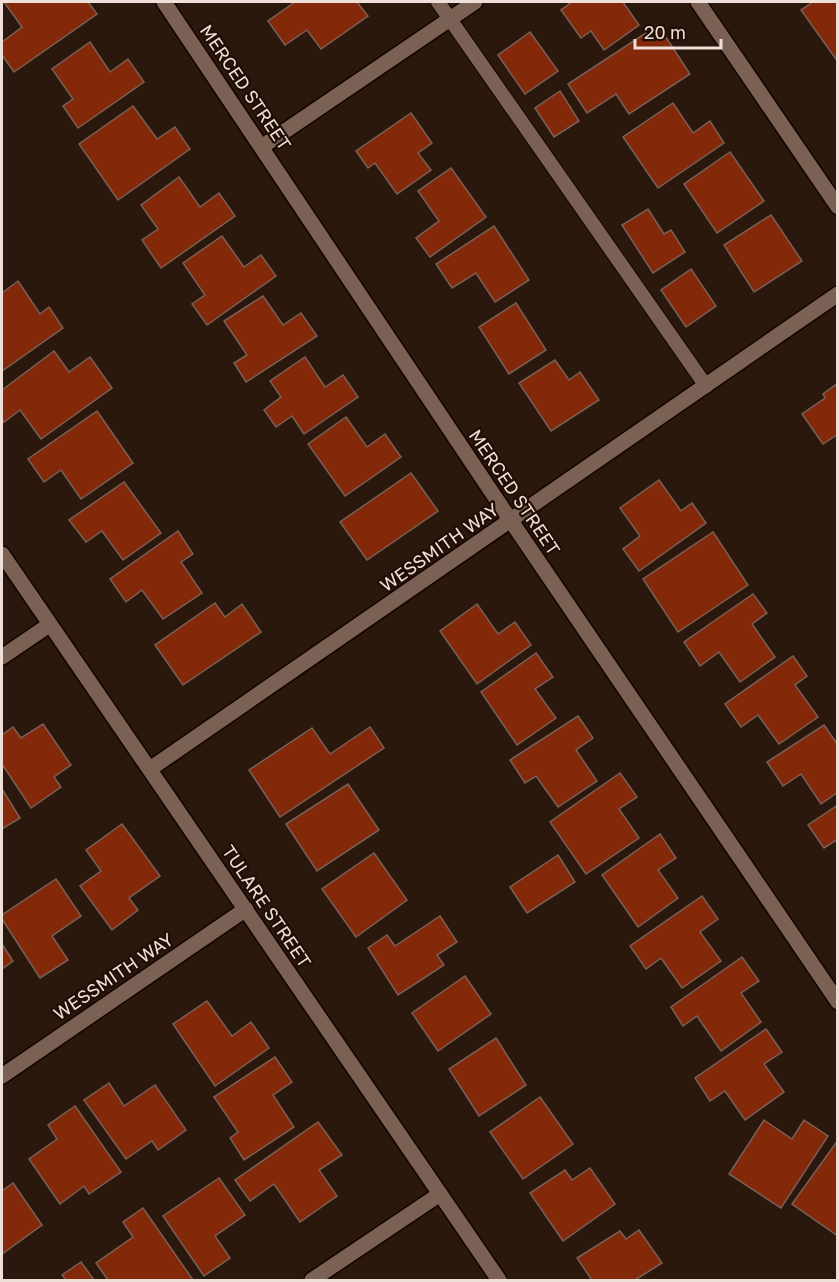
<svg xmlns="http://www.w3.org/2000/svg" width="839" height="1282" font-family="'Golos Text',sans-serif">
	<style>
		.building { fill: #83290a; stroke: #7a6057; stroke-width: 1.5 }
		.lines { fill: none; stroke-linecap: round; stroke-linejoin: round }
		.lane-casing { stroke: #130300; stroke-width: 16 }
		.street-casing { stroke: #130300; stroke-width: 18 }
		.secondary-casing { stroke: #130300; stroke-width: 18 }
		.lane { stroke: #7a6154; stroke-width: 14 }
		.street { stroke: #7a6154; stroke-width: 15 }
		.secondary { stroke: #7a6154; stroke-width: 15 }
		.labels { text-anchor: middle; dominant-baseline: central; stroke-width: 4.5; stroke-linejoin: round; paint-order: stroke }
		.street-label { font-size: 18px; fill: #eee0d9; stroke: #210e04 }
	</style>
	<rect width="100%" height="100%" fill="#2b180c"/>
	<!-- building -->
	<g class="building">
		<path d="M4,2h84l9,12 -83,58 -12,-17v-13l20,-15z"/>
		<path d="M295,2h62l11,14 -47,33 -14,-19 -22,15 -17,-24z"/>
		<path d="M572,2h51l16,23 -35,25 -13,-19 -10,7 -20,-28z"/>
		<path d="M813,2h25v60l-37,-52z"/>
		<path d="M658,25l32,49 -61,40 -13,-20 -29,19 -19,-29z"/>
		<path d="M530,32l28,39 -33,23 -27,-39z"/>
		<path d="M90,42l20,30 18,-13 16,23 -66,46 -15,-22 10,-7 -21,-30z"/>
		<path d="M560,91l19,30 -25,16 -19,-29z"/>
		<path d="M673,103l20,30 17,-12 14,22 -66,45 -35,-51z"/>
		<path d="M133,106l24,33 18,-12 15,22 -72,51 -39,-56z"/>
		<path d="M411,113l21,30 -14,10 13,17 -34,24 -22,-31 -7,5 -12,-17z"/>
		<path d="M730,152l34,49 -47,32 -33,-49z"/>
		<path d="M451,168l35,49 -56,40 -14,-19 23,-17 -21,-30z"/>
		<path d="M179,177l21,30 19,-14 16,23 -74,52 -19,-28 16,-11 -17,-24z"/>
		<path d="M648,209l16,25 7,-4 14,22 -32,21 -31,-48z"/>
		<path d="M771,215l31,46 -48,31 -30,-47z"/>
		<path d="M494,226l35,54 -34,22 -19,-29 -24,15 -16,-24z"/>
		<path d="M222,236l22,31 17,-12 15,21 -69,49 -15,-21 13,-9 -22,-32z"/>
		<path d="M691,269l25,37 -30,21 -25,-37z"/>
		<path d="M18,281l22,33 9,-7 14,21 -61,43v-78z"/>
		<path d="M263,296l20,29 18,-12 16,23 -71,46 -12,-19 13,-8 -23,-34z"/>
		<path d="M516,303l30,47 -37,24 -30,-47z"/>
		<path d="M54,351l15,21 21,-15 22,31 -71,51 -21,-29 -16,12 -2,-4v-28z"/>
		<path d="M305,357l20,30 18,-12 15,22 -54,37 -12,-18 -16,11 -12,-17 17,-13 -11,-16z"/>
		<path d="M555,360l14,20 11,-8 19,28 -48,31 -32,-48z"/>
		<path d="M838,383v51l-15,10 -21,-30 23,-16 -2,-4z"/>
		<path d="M97,411l36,52 -52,36 -20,-29 -17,12 -16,-23z"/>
		<path d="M346,417l21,30 18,-13 16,23 -56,39 -37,-52z"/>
		<path d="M411,473l27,38 -71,49 -27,-38z"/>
		<path d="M659,480l22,31 11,-8 14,20 -67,48 -16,-22 17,-13 -20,-28z"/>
		<path d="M124,482l37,51 -38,27 -21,-29 -16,11 -17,-22z"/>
		<path d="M178,531l15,23 -12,8 21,31 -39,26 -21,-29 -16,12 -16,-23z"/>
		<path d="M713,532l35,53 -70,47 -35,-53z"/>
		<path d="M753,594l14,19 -15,11 23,33 -35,25 -21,-30 -19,14 -16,-24z"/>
		<path d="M215,603l10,14 17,-13 19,28 -78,53 -28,-40z"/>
		<path d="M477,604l21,30 17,-12 16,23 -54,39 -37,-53z"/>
		<path d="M536,653l17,24 -18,12 21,29 -39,27 -36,-53z"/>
		<path d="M793,656l14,20 -12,9 23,32 -39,27 -21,-29 -17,12 -16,-23z"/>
		<path d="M578,716l15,22 -17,12 21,31 -39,26 -22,-31 -11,7 -15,-23z"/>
		<path d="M43,724l28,41 -17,12 7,10 -30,21 -29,-44v-29l11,-8 8,11z"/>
		<path d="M824,725l14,20v47l-17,12 -20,-30 -18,12 -16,-24z"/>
		<path d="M370,727l14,21 -104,69 -31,-47 63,-42 18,26z"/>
		<path d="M620,773l17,24 -18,12 20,29 -53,36 -36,-52z"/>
		<path d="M348,784l31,46 -62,41 -31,-47z"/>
		<path d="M2,789l18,29 -18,11z"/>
		<path d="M838,805v34l-14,9 -16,-23z"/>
		<path d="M122,824l38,52 -31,22 9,12 -26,20 -32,-44 21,-15 -15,-21z"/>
		<path d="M660,834l16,24 -18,12 20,28 -40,29 -36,-52z"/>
		<path d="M374,853l33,47 -51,37 -34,-48z"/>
		<path d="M558,855l17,27 -48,31 -17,-26z"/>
		<path d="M56,879l25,37 -29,20 16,24 -28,18 -38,-59v-4z"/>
		<path d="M702,896l16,23 -18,13 21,29 -39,27 -21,-30 -15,11 -16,-23z"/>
		<path d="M440,916l17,26 -20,13 7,10 -46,30 -30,-47 19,-13 8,11z"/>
		<path d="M2,944l11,17 -11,8z"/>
		<path d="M742,957l17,24 -18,12 20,29 -40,29 -24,-35 -14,10 -12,-19z"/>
		<path d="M465,976l26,38 -53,37 -26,-38z"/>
		<path d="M207,1001l25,35 19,-14 18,26 -54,38 -42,-62z"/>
		<path d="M766,1029l16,23 -18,12 20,28 -39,28 -20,-29 -15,10 -15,-23z"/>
		<path d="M496,1038l30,47 -47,31 -30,-47z"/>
		<path d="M275,1057l17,25 -19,13 21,32 -50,33 -14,-22 8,-6 -24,-35z"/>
		<path d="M109,1083l15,23 31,-21 31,45 -28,20 -6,-9 -26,18 -42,-59z"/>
		<path d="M540,1097l33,47 -50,35 -33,-47z"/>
		<path d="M75,1106l46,66 -32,22 -5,-8 -24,18 -31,-45 28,-20 -9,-14z"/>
		<path d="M764,1120l28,19 12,-19 24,16 -47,72 -52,-34z"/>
		<path d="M318,1122l24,33 -23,15 18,26 -37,26 -26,-38 -24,17 -15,-21z"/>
		<path d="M838,1140v96l-46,-32z"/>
		<path d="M590,1168l25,36 -52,37 -33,-48 35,-23 7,10z"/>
		<path d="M219,1178l26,37 -30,21 15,22 -26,18 -41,-60z"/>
		<path d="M13,1183l29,42 -40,29v-63z"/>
		<path d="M143,1208l50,72h-85l-12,-17 37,-26 -10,-15z"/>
		<path d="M639,1230l23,33 -27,17h-43l-15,-22 43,-27 6,8z"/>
		<path d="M81,1262l13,18h-28l-4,-5z"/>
	</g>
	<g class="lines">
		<defs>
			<path id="lane" d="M438,2l268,384"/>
			<g id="street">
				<path d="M164,2l347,519 327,481"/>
				<path d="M698,2l140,205"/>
				<path d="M2,554l497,726"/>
				<path d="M2,657l47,-32"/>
				<path d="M150,769l688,-475"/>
				<path d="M2,1076l244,-167"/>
				<path d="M312,1280l128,-86"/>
			</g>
			<path id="secondary" d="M263,146l212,-144"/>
		</defs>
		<!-- lane casing -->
		<use href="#lane" class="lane-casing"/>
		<!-- street casing -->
		<use href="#street" class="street-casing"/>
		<!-- secondary casing -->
		<use href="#secondary" class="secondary-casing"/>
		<!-- lane -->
		<use href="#lane" class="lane"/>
		<!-- street -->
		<use href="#street" class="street"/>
		<!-- secondary -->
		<use href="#secondary" class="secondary"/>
	</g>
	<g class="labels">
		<!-- street labels -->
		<g class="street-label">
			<text transform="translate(246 87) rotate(56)">MERCED STREET</text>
			<text transform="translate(515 492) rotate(56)">MERCED STREET</text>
			<text transform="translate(439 547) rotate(-35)">WESSMITH WAY</text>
			<text transform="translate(267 906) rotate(56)">TULARE STREET</text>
			<text transform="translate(113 976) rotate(-34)">WESSMITH WAY</text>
		</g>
	</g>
	<!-- border -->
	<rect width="839" height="1282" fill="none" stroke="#eee0d9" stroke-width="6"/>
	<!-- scale -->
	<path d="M635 39v9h86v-9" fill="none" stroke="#eee0d9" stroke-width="3"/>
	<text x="644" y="39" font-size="18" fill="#eee0d9" stroke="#210e04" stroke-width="4.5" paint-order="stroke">20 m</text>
</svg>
